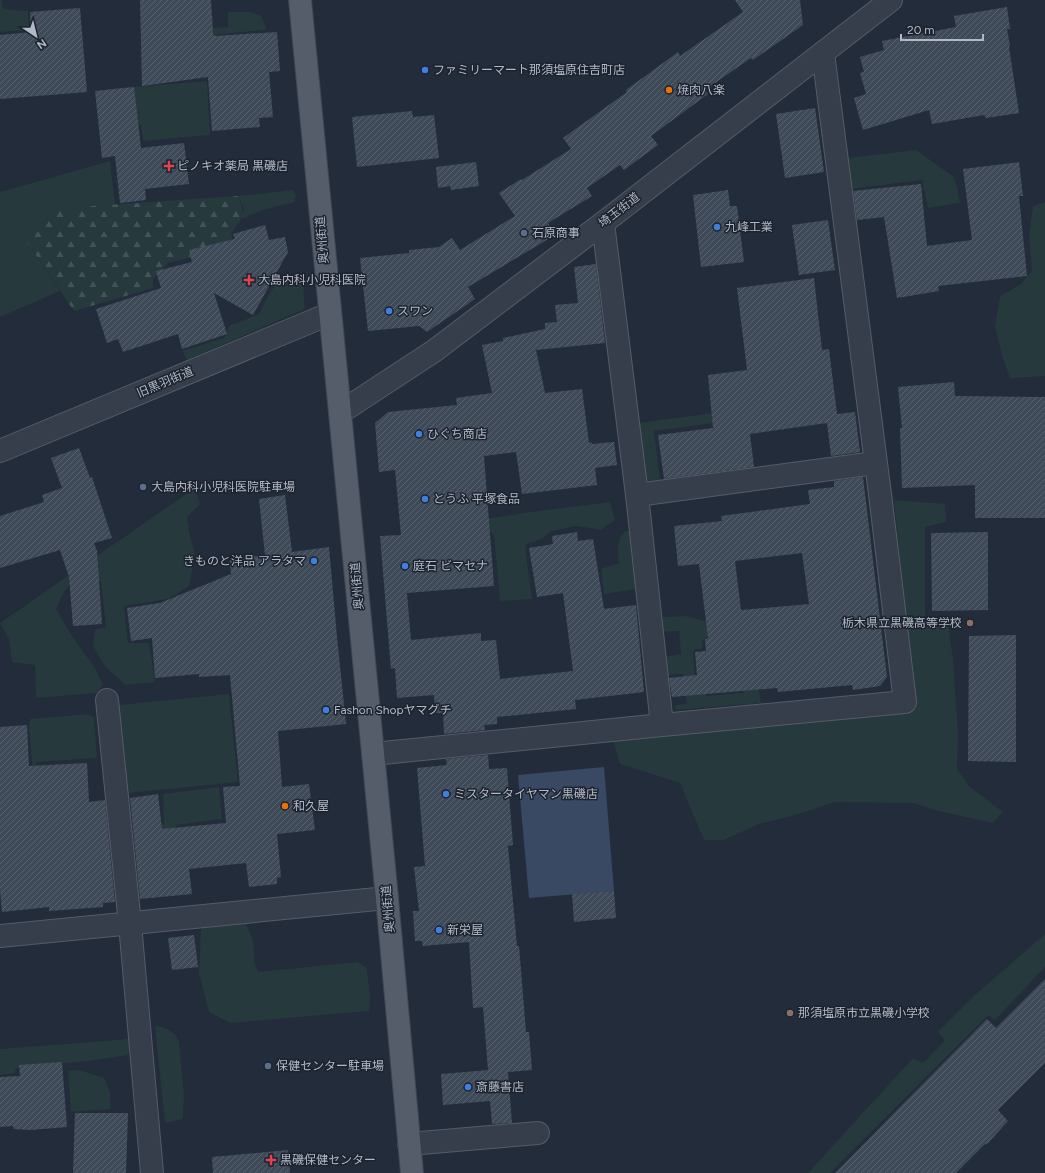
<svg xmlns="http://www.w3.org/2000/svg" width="1045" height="1173" font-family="Figtree,'Noto Sans JP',sans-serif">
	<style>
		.grass { fill: #26393c }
		.forest { fill: url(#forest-firs) }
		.water { fill: #394863 }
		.building { fill: url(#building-hatch); fill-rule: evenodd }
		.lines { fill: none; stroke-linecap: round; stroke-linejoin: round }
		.minor-casing { stroke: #555c68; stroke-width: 24 }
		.major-casing { stroke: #404753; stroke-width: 24 }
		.minor { stroke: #373e4b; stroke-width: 22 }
		.major { stroke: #555d6b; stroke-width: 22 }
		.shop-dot { fill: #3f7fe0; stroke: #1c232f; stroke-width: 1.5 }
		.food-dot { fill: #e8710a; stroke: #1c232f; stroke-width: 1.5 }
		.health-dot { fill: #e0444e; stroke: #1c232f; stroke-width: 1.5 }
		.service-dot { fill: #5c6f8a; stroke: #1c232f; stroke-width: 1.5 }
		.education-dot { fill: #8d6e63; stroke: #1c232f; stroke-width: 1.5 }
		.labels { text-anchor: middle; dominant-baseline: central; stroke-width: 3; stroke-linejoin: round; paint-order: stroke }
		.poi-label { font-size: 12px; fill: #b2b9c6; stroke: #1c232f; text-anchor: start }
		.street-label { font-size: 12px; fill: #b2b9c6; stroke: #1c232f }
	</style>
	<defs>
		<pattern id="forest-firs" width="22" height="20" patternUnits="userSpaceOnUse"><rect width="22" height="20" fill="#26393c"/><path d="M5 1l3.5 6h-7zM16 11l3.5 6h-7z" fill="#435457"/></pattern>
		<pattern id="building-hatch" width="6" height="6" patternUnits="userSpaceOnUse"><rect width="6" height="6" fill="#3f4a59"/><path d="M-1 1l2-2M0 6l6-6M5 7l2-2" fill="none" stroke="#58626f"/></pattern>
	</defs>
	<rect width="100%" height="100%" fill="#232c3a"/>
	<!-- grass -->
	<g class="grass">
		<path d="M0,0h2v5l2,4 24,2 1,19 -29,2z"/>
		<path d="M228,12h24l9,4 5,12 -2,2 -105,10 -2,-19 56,-4v11l15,-1z"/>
		<path d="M207,81l3,54 -67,6 -2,-16 -30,2 -3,-38z"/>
		<path d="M916,150l37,26 4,11 3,16 -32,5 -6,-28 -71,9 -4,-31z"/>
		<path d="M110,161l5,44 -50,3 -40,31 35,52 -60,26v-125z"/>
		<path d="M293,190l3,5 -1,7 -32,8 -22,9 3,-10 -6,-13z"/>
		<path d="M1045,202v174l-35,2 -7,-19 -8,-33 5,-30 21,-12 11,-13 -3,-35 4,-30z"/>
		<path d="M291,275h11l3,34 -118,51 -5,-9 42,-13 6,-13 10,-3 19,-8 10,-20 8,-11z"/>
		<path d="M736,410l-14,12 -68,9 6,49 -17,1 -5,-58z"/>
		<path d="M195,488l5,16 -13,13 2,15 6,23 -6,31 -21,13 -44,7 4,37h21l6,39 -30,3 -19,-18 -7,-10 -6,-12 2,-15 11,-3 -5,-46 -29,1 -7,8 -9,19 16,27 23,32 8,17 -6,8 -61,5 -1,-33 -23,-3 -3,-23 -9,-16z"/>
		<path d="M894,500l51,4 1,18 -21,5v90l23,8 5,34 5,74 -1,36 13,18 33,25 -10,11 -59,-13 -20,-7 -79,-1 -43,14 -33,8 -35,16h-20l-24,-57 -60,-19 -7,-24 301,-34z"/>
		<path d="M610,502l5,18 -14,10 -25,-4 -25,5 -9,8 -17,6 7,54 -32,2 -6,-66 -7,-6 -48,-3 106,-16z"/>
		<path d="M625,531h12l6,57 -39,6 -3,-25 18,-6c-1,-12 -3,-23 6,-32z"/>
		<path d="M750,615l2,19 -45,2 -5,6v7h-7l-2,4 2,24 9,2 2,17 37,-3 2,-3 14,-1 2,14 -85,7 -1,-5 12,-1 -4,-30 -17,1 -2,-18 17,-3 -2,-23 -19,1 -1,-15 28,-1 17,5z"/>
		<path d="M229,694l9,88 -110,11 -9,-88z"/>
		<path d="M88,714l6,3 3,41 -61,4 4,40 -40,12 33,-40 -4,-47 1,-8z"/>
		<path d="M219,787l3,32 -46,6 2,20 -44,-18 30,-3 -1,-30z"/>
		<path d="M245,922l8,18 2,26 4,6 98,-10 10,6 3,31 -1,12 -139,12 -21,-11 -10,-39 2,-46z"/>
		<path d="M1045,934v33l-50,53 -7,-5 -158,158h-22l105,-115 10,5 22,-22 -7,-9 37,-37z"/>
		<path d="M155,1026l8,1 12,7 4,8 5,54 -1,23 -18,4z"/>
		<path d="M129,1039v16l-41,6 -72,7 -1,5 -15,2v-26z"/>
		<path d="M79,1070l25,8 6,14v17l-39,3 -3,-41z"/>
	</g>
	<!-- forest -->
	<path class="forest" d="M238,196c8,20 5,20 -7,38l6,19h-28l-41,10 -15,16v9l-79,23 -49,-72 37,-31z"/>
	<!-- water -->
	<path class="water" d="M604,767l10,124 -85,7 -11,-123z"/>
	<!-- building -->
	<g class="building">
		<path d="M140,0h71l2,35h2v1l62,-4 3,39 -11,1 4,45 -14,1 1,9 -48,4 -4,-54 -66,9z"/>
		<path d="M735,0h65l3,25 -50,35 -2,-2 -46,32 3,4 -57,42 7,9 -34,25 -4,-5 -33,23 5,8 -44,27 7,12 -87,52 7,12 -48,33 -8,-6 -51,5 -8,-73 49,-5v-3l30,-3 13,-9 8,12 55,-34 -16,-23 22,-14 1,1 49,-31 -8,-11 64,-46 -1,-2 52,-38 2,4 63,-44z"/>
		<path d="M1007,7l3,22h-3l3,17 -1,1 10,66 -33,5 -2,-3 -52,9 -3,-14 -66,20 -9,-32 12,-4 -6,-21 4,-1 -4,-15 24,-7 -2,-9 74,-14 -2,-11z"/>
		<path d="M80,8l7,84 -87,7v-64l31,-3 -1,-20z"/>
		<path d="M134,87l7,61 43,-5 5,41 -44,5 1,11 -26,3 -5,-47 -13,2 -7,-67z"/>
		<path d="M815,108l9,64 -39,6 -9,-64z"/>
		<path d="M412,111l1,6 21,-2 5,43 -82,9 -5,-50z"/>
		<path d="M476,162l3,24 -28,4 -1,-4 -12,2 -2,-21z"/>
		<path d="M1019,162l4,34h-4l8,80 -89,10 1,5 -42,7 -13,-81 -27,3 -4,-29 68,-7 6,62 45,-6 -9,-71z"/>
		<path d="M728,190l2,16h7l7,56 -43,5 -8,-72z"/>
		<path d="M828,220l7,50 -36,5 -7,-50z"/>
		<path d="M265,225l4,15 16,-3 3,15 -35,63 -39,-22 13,41 -45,15 -4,-15 -55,18 -5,-13 -11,4 -11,-34 65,-21 -5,-17 36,-9 -3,-12 46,-11 -2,-5z"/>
		<path d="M596,264l9,79 -69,7 9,43 37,-4 7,54 3,-1v2l22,-2 3,23 -22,3 2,17 -75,9 -6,-42 -32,4 10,130 -87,7 4,47 70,-7v8l15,-1 4,39 73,-8 -10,-78 -26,4 -8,-49 24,-4 -1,-8 25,-4 1,9 15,-2 11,70 32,-4 8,87 -69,8 1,9 -79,8v7l-13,1 1,5 -41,4 -1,-21h-8l-1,-18 -37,3 -2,-30 -4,1 -11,-133 21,-1 -6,-65 -16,2 -4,-49 13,-11 69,-7 -1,-7 36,-5 -10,-48 21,-4v-3l42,-9v-6l12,-1 -2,-17 23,-2 -4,-36z"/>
		<path d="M814,278l8,72 7,-1 8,65 18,-2 5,40 -29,4 -4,-33 -77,11 4,33 -90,12 -6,-44 55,-7 -5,-53 39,-5 -10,-82z"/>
		<path d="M954,382l1,14 90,1v121h-70v-33l-73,3 -2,-60h2l-4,-41z"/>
		<path d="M79,448l11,30 2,-1 20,61 -18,5 3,8 5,73 -29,2 -4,-49 -9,-27 -60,18v-52l44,-14 -2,-7 20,-7 -11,-30z"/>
		<path d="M863,477l24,200 -7,9 -27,4 -1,-5 -74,7 -1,-4 -105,9 -3,-19 28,-3 -2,-23 11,-1 -1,-12 3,-1 -9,-74 -21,2 -4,-40 48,-5 -1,-5 89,-12 -2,-14 26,-3v-6zM802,553l7,51 -68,6 -6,-49z"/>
		<path d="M285,495l7,57 37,-5 8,90 9,87 -68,7 4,56 27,-3 6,46 -38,4 4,43 -4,1v6l-28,3 -3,-24 -57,6 3,25 -52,5 -10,-101 28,-4 4,35 64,-6 -3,-36 17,-1 -10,-111 -31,2v-3l-44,4 -3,-40 -21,3 -4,-33 33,-5 71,-29 -1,-14 35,-5 -6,-56z"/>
		<path d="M988,532v78l-56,1 -1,-78z"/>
		<path d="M1016,635v127l-48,-1 1,-125z"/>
		<path d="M27,725l2,41 58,-3 2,39 16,-2 10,102 -12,1v4l-54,4v-4l-47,5 -2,-22v-163z"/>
		<path d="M488,755l1,14 18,-1 6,77 -5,1 9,100h2l7,86h3l3,38 -24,2 4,51 -20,1 -2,-23 -47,4 -2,-31 47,-4 -5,-63 -10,1 -4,-66 -46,4 -1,-5h-7l-2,-30h6l-5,-44 11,-1 -8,-98 30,-3 -1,-6z"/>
		<path d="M614,891l2,27 -42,4 -2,-28z"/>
		<path d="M194,935l4,32 -26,3 -4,-32z"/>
		<path d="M1045,979v84l-47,47 10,11 -20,22 -4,2 -28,28h-121l152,-154 9,9z"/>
		<path d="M62,1062l5,65 -36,3 -17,-1 -1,-3 -13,1v-50l20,-1 -1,-11z"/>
		<path d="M75,1113h53l-2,60h-53z"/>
		<path d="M288,1150l2,23h-77l-1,-16z"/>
	</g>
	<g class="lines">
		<defs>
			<g id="minor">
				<path d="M603,223l34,272 25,230"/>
				<path d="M341,412l93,-61 169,-128 288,-223"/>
				<path d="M0,451l329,-137"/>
				<path d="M637,495l238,-32"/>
				<path d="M107,700l23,224 22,249"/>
				<path d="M373,754l289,-29 243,-23 -25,-208 -57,-441"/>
				<path d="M0,936l387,-38"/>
				<path d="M409,1144l129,-11"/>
			</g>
			<path id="major" d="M300,0l87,898 25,275"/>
		</defs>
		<!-- minor casing -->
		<use href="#minor" class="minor-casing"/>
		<!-- major casing -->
		<use href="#major" class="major-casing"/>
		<!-- minor -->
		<use href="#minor" class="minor"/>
		<!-- major -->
		<use href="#major" class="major"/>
	</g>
	<!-- markers -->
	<g class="shop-dot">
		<circle cx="425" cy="70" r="4"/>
		<circle cx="717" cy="227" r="4"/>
		<circle cx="389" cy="311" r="4"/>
		<circle cx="419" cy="434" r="4"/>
		<circle cx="425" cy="499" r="4"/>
		<circle cx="314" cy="561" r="4"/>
		<circle cx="405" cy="566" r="4"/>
		<circle cx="326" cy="710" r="4"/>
		<circle cx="446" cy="794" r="4"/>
		<circle cx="439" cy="930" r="4"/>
		<circle cx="468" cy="1087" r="4"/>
	</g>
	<g class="food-dot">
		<circle cx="669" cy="90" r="4"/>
		<circle cx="285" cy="806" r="4"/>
	</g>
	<g class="health-dot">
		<path d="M167 160h4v4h4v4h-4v4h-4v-4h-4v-4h4z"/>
		<path d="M247 274h4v4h4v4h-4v4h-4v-4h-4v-4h4z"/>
		<path d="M269 1154h4v4h4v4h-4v4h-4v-4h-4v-4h4z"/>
	</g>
	<g class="service-dot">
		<circle cx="524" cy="233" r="4"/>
		<circle cx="143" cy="487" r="4"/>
		<circle cx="268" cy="1066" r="4"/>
	</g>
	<g class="education-dot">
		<circle cx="970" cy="623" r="4"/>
		<circle cx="790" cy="1013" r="4"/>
	</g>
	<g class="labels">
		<!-- poi labels -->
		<g class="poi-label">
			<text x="433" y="70">ファミリーマート那須塩原住吉町店</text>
			<text x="677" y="90">焼肉八楽</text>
			<text x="177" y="166">ピノキオ薬局 黒磯店</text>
			<text x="725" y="227">九峰工業</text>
			<text x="532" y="233">石原商事</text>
			<text x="258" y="280">大島内科小児科医院</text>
			<text x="397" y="311">スワン</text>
			<text x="427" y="434">ひぐち商店</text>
			<text x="151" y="487">大島内科小児科医院駐車場</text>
			<text x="433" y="499">とうふ 平塚食品</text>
			<text x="306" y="561" text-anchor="end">きものと洋品 アラタマ</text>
			<text x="413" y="566">庭石 ビマセナ</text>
			<text x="962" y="623" text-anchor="end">栃木県立黒磯高等学校</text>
			<text x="334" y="710">Fashon Shopヤマグチ</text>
			<text x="454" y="794">ミスタータイヤマン黒磯店</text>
			<text x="293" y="806">和久屋</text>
			<text x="447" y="930">新栄屋</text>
			<text x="798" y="1013">那須塩原市立黒磯小学校</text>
			<text x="276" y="1066">保健センター駐車場</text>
			<text x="476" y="1087">斎藤書店</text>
			<text x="280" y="1160">黒磯保健センター</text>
		</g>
		<!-- street labels -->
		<g class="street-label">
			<text transform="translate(619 210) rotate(-38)">埼玉街道</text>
			<text transform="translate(322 240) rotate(-95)">奥州街道</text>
			<text transform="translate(165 382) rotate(-23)">旧黒羽街道</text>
			<text transform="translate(357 586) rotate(-95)">奥州街道</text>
			<text transform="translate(388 909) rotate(-95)">奥州街道</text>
		</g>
	</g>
	<!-- north arrow -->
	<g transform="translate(36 36) rotate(145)" stroke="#1c232f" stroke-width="3" paint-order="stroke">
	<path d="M0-3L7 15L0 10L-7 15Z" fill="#b2b9c6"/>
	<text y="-6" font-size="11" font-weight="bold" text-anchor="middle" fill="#b2b9c6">N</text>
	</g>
	<!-- scale -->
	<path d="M901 34v6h82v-6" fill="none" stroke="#b2b9c6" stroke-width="2"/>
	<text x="907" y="34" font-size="12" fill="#b2b9c6" stroke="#1c232f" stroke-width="3" paint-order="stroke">20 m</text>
</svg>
